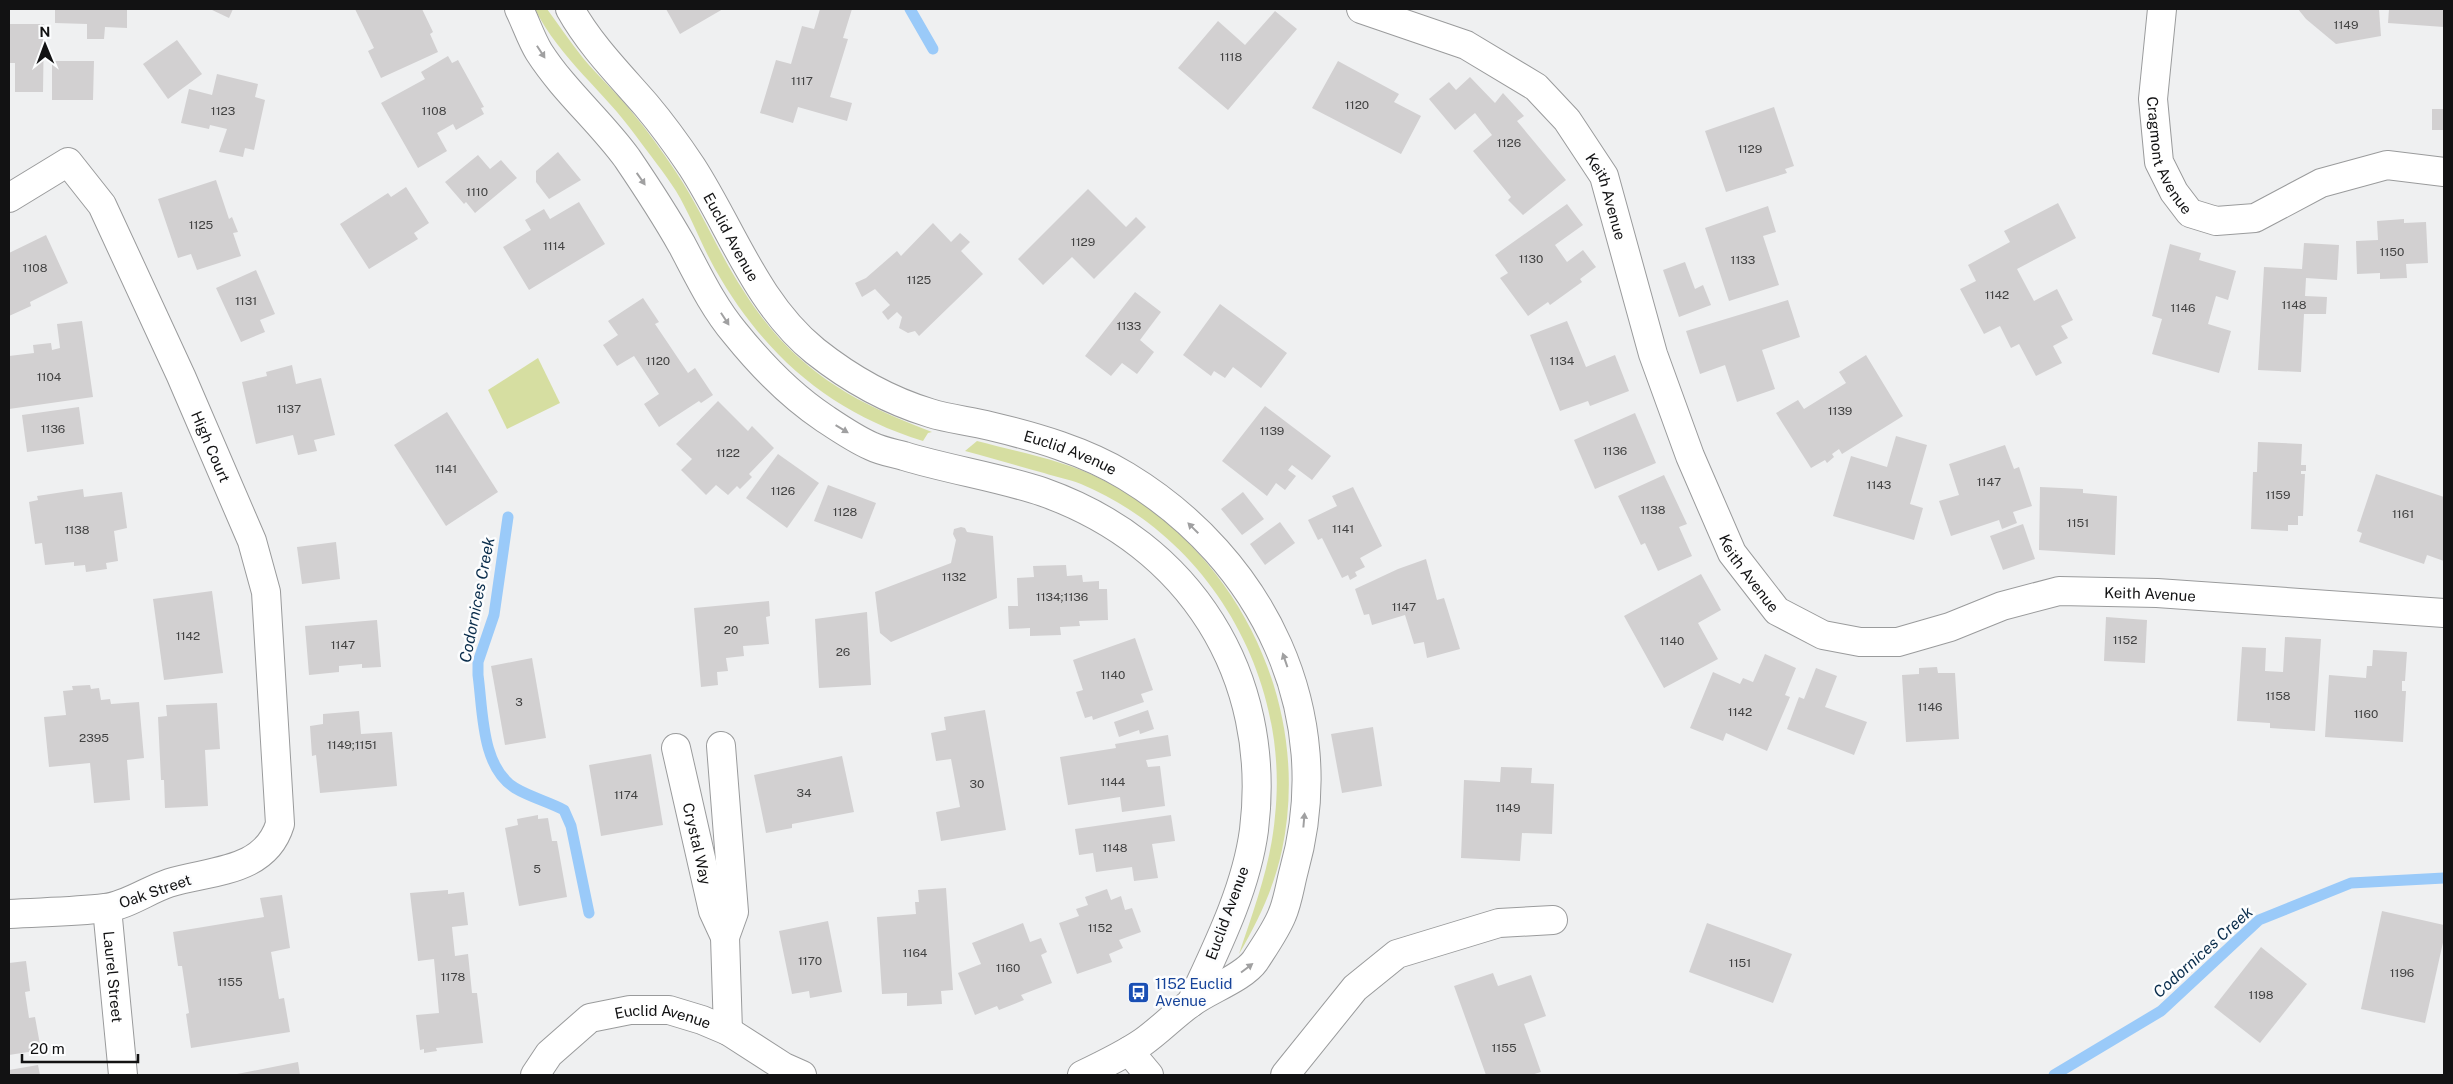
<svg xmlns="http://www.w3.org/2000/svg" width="2453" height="1084" font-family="'Public Sans',sans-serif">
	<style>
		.green { fill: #d6dea1 }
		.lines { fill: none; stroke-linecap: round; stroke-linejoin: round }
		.stream { stroke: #9acaf9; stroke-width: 11 }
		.building { fill: #d2d0d1 }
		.minor-casing { stroke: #9a9b9c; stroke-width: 30 }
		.minor { stroke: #fff; stroke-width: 28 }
		.oneway { fill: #a0a0a1 }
		.labels { text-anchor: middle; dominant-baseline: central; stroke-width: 5; stroke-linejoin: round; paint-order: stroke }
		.number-label { font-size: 12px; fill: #424242 }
		.street-label { font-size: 15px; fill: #121213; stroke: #fcfdfe }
		.transit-label { font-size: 15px; fill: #164399; stroke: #fcfdfe; text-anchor: start }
		.water-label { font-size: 16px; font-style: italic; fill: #0a2d4c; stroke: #fcfdfe }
	</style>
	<rect width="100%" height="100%" fill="#eff0f1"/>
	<!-- green -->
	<g class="green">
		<path d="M535,9h12c12,16 23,33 36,49 15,18 33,34 48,53 16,19 31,40 45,61 25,37 42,80 67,118 48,77 106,111 189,142l-4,1 -5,8c-94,-29 -159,-86 -208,-172 -14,-25 -24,-53 -39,-78 -12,-19 -27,-37 -40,-55 -32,-45 -76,-77 -101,-127z"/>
		<path d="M538,358l22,45 -53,26 -19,-39z"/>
		<path d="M977,441c41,11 87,19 126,39 133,68 210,223 179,370 -8,38 -24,71 -43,104 15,-45 32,-90 36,-138 15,-139 -65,-278 -194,-332 -12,-5 -25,-7 -37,-11 -26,-7 -53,-15 -79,-22z"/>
	</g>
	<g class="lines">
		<!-- stream -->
		<g class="stream">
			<path d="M910,9l23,40"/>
			<path d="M508,517l-14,98 -16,47v13c5,36 3,92 37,113 15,9 34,14 49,22l7,16 18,87"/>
			<path d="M2054,1075l107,-64 98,-91 92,-37 93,-5"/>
		</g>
	</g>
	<!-- building -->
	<g class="building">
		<path d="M55,9h72v19l-22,-1 -1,12h-17v-15l-32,-1z"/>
		<path d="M210,9h23l-4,9z"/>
		<path d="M355,9h67l11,23 -3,2 8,18 -57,26 -13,-27 6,-3z"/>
		<path d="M666,9h57l-43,25z"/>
		<path d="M820,9h32l-9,29 5,1 -18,58 22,6 -5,18 -49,-14 -5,16 -33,-10 16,-53 15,4 11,-38 12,3z"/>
		<path d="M2298,9h81l2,27 -45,8 -30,-25z"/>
		<path d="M2389,9h55v18l-56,-4z"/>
		<path d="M1275,11l22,18 -69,81 -50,-42 40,-47 27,24z"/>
		<path d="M9,24h35l-1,68h-28v-29h-6z"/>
		<path d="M177,40l25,34 -34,25 -25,-35z"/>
		<path d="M448,56l4,7 6,-3 26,47 -3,1 3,6 -28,16 -3,-6 -16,9 10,18 -29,17 -37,-65 44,-24 -4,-7z"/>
		<path d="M52,61h42l-1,39h-41z"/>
		<path d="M1338,61l61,33 -5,8 27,14 -20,38 -89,-46z"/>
		<path d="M217,74l41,10 -3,13 10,3 -11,50 -9,-2 -2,9 -24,-5 8,-23 -17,-4 -1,4 -28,-6 8,-34 23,6z"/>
		<path d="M1470,77l25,26 8,-10 21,23 -7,5 49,59 -43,35 -15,-15 3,-3 -38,-46 19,-16 -17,-22 -20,17 -26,-31 20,-17 7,8z"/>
		<path d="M1774,107l20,59 -9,3 2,4 -61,19 -21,-61z"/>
		<rect x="2432" y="109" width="12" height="21"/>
		<path d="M558,152l23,28 -32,19 -13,-17v-11z"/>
		<path d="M478,155l12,14 11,-9 16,18 -42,35 -9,-11 -2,2 -19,-22z"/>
		<path d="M216,180l13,39 3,-2 6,15 -5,1 8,23 -44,14 -6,-16 -13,4 -20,-59z"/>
		<path d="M406,187l23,36 -15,10 4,6 -49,30 -29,-45 48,-31 3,4z"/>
		<path d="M1088,189l38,38 10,-10 10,10 -52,52 -22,-22 -29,28 -25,-26z"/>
		<path d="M579,202l26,42 -76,46 -26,-43 28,-17 -6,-10 19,-11 6,10z"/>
		<path d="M2058,203l18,35 -59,31 17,32 23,-12 16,31 -12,6 7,12 -15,8 9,17 -26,13 -17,-32 -8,4 -11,-22 -16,8 -24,-45 16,-8 -8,-16 42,-23 -6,-11z"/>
		<path d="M1567,204l16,21 -28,20 12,17 16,-12 13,17 -16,12 2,3 -32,23 -2,-3 -20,14 -28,-38 8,-5 -13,-18z"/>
		<path d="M1768,206l8,26 -13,4 16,49 -50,16 -24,-73z"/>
		<path d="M2404,219v4l22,-1 2,41 -22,1 1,14 -27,1v-6l-23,1 -1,-33 22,-1 -1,-19z"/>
		<path d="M933,223l18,19 9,-9 10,9 -9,9 22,23 -64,62 -4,-5 -7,2 -9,-5 3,-11 -5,-5 -9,8 -6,-8 8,-7 -15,-16 -13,8 -7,-14 11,-5 31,-27 4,5z"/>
		<path d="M46,235l22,48 -38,19 1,4 -22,10v-63z"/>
		<path d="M2304,243l35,2 -2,35 -31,-2 -1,18 22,1 -1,17h-22l-3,58 -43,-2 6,-103 38,2z"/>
		<path d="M2170,244l31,9 -2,7 37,11 -8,29 -12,-4 -8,28 23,7 -12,42 -67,-19 10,-35 -10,-3z"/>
		<path d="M1685,262l10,27 8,-4 8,20 -32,12 -16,-47z"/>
		<path d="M256,270l19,44 -15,6 5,12 -24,10 -25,-54z"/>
		<path d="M1135,292l26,20 -21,28 14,12 -17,22 -15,-11 -11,13 -26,-20z"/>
		<path d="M643,298l16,24 -4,2 33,49 7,-5 18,27 -12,8 -2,-2 -40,26 -15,-23 15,-10 -25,-38 -17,10 -14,-21 15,-10 -10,-14z"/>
		<path d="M1788,300l12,37 -38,13 13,39 -38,13 -12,-37 -25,9 -14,-43z"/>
		<path d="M1220,304l67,49 -26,35 -28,-21 -8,11 -11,-7 -3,5 -28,-21z"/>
		<path d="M82,321l11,76 -84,12v-53l25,-3 -1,-8 18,-2 1,7 8,-2 -3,-24z"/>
		<path d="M1567,321l19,46 29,-12 14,36 -39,15 -2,-5 -28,10 -30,-76z"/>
		<path d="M1866,355l37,61 -61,38 -3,-5 -7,5 2,3 -7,6 -2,-3 -14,8 -35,-55 22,-13 6,9 42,-26 -7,-11z"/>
		<path d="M292,365l4,19 25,-6 14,57 -21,5 3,11 -19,4 -5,-20 -37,9 -14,-62 25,-6 -1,-4z"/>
		<path d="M718,401l30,30 4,-5 22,22 -25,26 3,3 -12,12 -3,-3 -9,9 -12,-10 -10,10 -25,-25 11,-11 -16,-15z"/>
		<path d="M1265,406l66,50 -19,24 -20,-15 -4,5 8,6 -11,14 -9,-7 -9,13 -45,-35z"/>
		<path d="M79,407l5,37 -57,8 -5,-37z"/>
		<path d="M447,412l51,80 -52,34 -52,-81z"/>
		<path d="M1635,413l21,50 -61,26 -21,-49z"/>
		<path d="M1896,436l31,9 -17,59 13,4 -9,32 -81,-24 18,-60 36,11z"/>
		<path d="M2258,442l44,2 -1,21h5v6h-5v3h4l-2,42h-5v9h-10v6l-37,-2 2,-57h4z"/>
		<path d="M2005,445l9,24 5,-2 13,39 -19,6 4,11 -15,6 -3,-9 -48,16 -12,-35 20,-6 -10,-31z"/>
		<path d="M778,454l41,29 -32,45 -41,-30z"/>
		<path d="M2376,474l68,23v64l-17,-6 -3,9 -65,-22 3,-9 -5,-2z"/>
		<path d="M1664,475l23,49 -8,3 13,29 -34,15 -13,-28 -4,2 -23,-49z"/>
		<path d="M828,485l48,18 -14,36 -48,-18z"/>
		<path d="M1353,487l29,59 -22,12 5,9 -10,5 2,4 -7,4 -2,-5 -6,3 -20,-40 -4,2 -10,-20 29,-14 -5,-10z"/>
		<path d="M2040,487l43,2v4l34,3 -2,59 -76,-5z"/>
		<path d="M83,489l1,8 38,-5 5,36 -13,3 4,30 -12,2 1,6 -21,3 -1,-7 -11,1v-4l-29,3 -3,-22 -7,1 -6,-42 9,-2 -1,-4z"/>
		<path d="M1243,492l21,27 -22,16 -21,-26z"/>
		<path d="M1280,522l15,21 -30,22 -15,-21z"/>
		<path d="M2023,524l12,35 -32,11 -13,-34z"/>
		<path d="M961,527l4,1 2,4 26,4 4,62 -106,44 -11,-9 -5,-41 76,-29 5,-23 -3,-6 1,-5z"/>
		<path d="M336,542l4,37 -38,5 -5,-37z"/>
		<path d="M1426,559l11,41 7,-2 16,51 -33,9 -3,-16 -10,2 -9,-29 -33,10 -3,-11 -5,1 -9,-26 43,-20z"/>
		<path d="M1066,565l1,11 15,-1 1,7 16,-1v8h8l1,31 -29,1 1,5 -20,1 1,8 -31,1v-8l-21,1 -1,-23h10l-1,-28 17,-1 -1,-11z"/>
		<path d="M1701,574l20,36 -23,13 20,36 -54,29 -40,-72z"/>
		<path d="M212,591l11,82 -59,7 -11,-81z"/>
		<path d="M769,601l1,15 -4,1 3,27 -26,2 1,10 -18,2 2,13 -11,1 1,13 -17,2 -7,-79z"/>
		<path d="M867,612l4,73 -52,3 -4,-69z"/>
		<path d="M2106,617l41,3 -2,43 -41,-2z"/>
		<path d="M377,620l4,47 -19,1v-4l-23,2v6l-30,3 -4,-49z"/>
		<path d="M2285,637l36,2 -6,92 -45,-3v-5l-33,-2 5,-74 24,1 -1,23 18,1z"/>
		<path d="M1135,638l18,52 -12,4 3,8 -51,18 -1,-4 -7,2 -9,-26 7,-2 -10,-30z"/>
		<path d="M2373,650l34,2 -2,29h-3v10h4l-3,51 -78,-5 4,-62 37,3 1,-12h5z"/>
		<path d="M1765,654l31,14 -11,27 5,2 -23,54 -41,-18 -3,8 -33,-13 23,-56 27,12 3,-6 10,4z"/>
		<path d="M532,658l14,80 -41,7 -14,-79z"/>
		<path d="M1937,667l1,6h17l4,66 -53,3 -4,-67 17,-1v-6z"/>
		<path d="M1816,668l21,8 -12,31 42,15 -13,33 -67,-26 12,-32 5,2z"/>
		<path d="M90,685l1,4 8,-1 2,12 9,-1 1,5 28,-2 5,56 -17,2 3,40 -36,3 -4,-40 -41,4 -5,-50 22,-2 -3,-24 10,-1 -1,-4z"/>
		<path d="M217,703l3,46 -15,1 3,56 -43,2 -1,-28h-3l-3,-63 9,-1 -1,-11z"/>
		<path d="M985,710l21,120 -65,11 -5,-29 24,-5 -9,-48 -15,2 -5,-28 15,-3 -2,-13z"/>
		<path d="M1148,710l6,19 -14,5 -1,-4 -20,7 -5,-15z"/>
		<path d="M359,711l2,23 31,-2 5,54 -77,7 -4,-38 -4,1 -2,-30 13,-2v-10z"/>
		<path d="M1373,727l9,59 -40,7 -11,-59z"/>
		<path d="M1168,735l3,21 -25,4 2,7 12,-1 5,40 -43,6 -2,-15 -52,8 -8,-48 56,-9 -1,-4z"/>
		<path d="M651,754l12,71 -62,11 -12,-71z"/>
		<path d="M842,756l12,56 -62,12v4l-26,5 -12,-58z"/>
		<path d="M1501,767l31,1 -1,15 23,1 -2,50 -30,-1 -2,28 -59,-3 3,-78 36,2z"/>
		<path d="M538,815v4l10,-1 4,23h5l10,56 -48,9 -14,-78 13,-3 -1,-6z"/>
		<path d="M1171,815l4,26 -23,3 6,34 -24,3 -2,-14 -36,5 -3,-19 -14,2 -4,-26z"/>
		<path d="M946,888l7,102 -12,1 1,13 -35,2v-13l-25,1 -5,-77 39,-3 -1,-12h4l-1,-12z"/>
		<path d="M1107,889l4,11 10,-4 4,14 7,-2 9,24 -22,8 4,8 -14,6 3,8 -35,12 -18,-51 20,-7 -3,-7 12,-4 -3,-8z"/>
		<path d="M448,890v4l16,-2 4,33 -16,2 3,29 13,-2 4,39h5l6,50 -47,5 1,3 -13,2v-4l-4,1 -4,-35 23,-2 -5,-54 -16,2 -8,-68z"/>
		<path d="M282,895l8,53 -19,4 8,47 5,-1 6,34 -99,16 -5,-34 3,-1 -7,-47h-4l-5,-34 91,-15 -4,-19z"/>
		<path d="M2382,911l62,14v13l-19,85 -64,-14z"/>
		<path d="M828,921l14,71 -32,6 -1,-7 -17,3 -13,-63z"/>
		<path d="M1023,923l7,19 11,-4 6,14 -6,3 11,28 -31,12 3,5 -25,10 -2,-4 -22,9 -17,-42 23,-9 -9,-21z"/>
		<path d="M1707,923l85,31 -19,49 -84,-31z"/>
		<path d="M2261,947l46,37 -47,59 -46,-36z"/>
		<path d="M26,961l4,30 -5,1 4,26 6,-1 6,33 -32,5v-92z"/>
		<path d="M1493,973l5,13 33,-11 15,41 -22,8 17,48 -10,3h-45l-32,-89z"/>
		<path d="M298,1062l2,13h-63v-1z"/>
		<path d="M38,1065l2,10h-31v-5z"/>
	</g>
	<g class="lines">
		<defs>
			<g id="minor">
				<path d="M519,9c7,14 12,30 20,43 25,39 61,69 88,106 19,28 38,57 55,87 16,30 31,62 53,88 25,31 56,63 89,85 15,10 31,21 47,28 10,5 22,7 33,10 46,14 94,21 139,36 147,52 230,183 211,338 -8,60 -38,119 -63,173"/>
				<path id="s1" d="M570,9c20,36 49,65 76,96 16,19 32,41 46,62 40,62 64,136 123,184 34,27 72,49 115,62 19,6 40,8 60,13 46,11 95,25 136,50 137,83 212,237 168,394 -4,15 -6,31 -12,45 -6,15 -18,32 -27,46 -12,17 -47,29 -64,42 -17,12 -31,27 -48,39 -19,13 -40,23 -61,33"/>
				<path id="s2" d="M1361,9l105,36 70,42 31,33 37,56 49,178 37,102 42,97 45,58 46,24 37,7h38l52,-15 52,-21 57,-15 98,2 287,20"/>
				<path id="s3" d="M2162,9l-9,90 6,63 15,30 16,21 26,8 39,-3 66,-35 66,-18 57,7"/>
				<path id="s4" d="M9,198l59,-36 34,43 79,171 71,165 14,51 14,232c-15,49 -69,46 -111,59 -21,7 -43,23 -64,25 -32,4 -65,4 -96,6"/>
				<path d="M721,746l13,166 -9,25"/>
				<path id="s5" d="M676,748l37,163 12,26 3,94"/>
				<path id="s6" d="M107,908l16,167"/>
				<path d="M1129,1051l20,24"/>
				<path id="s7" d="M535,1075l14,-21 41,-36 40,-8h39l33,10 26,11 56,36 18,8"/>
				<path d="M1285,1075l70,-87 42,-34 102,-31 54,-3"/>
			</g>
		</defs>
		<!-- minor casing -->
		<use href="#minor" class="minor-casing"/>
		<!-- minor -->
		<use href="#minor" class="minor"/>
	</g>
	<!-- one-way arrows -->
	<defs><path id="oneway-solid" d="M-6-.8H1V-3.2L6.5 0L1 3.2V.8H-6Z" transform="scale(1.25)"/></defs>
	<g class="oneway">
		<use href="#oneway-solid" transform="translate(541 52) rotate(57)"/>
		<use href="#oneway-solid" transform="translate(641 179) rotate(55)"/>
		<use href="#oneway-solid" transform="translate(725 319) rotate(57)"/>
		<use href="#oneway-solid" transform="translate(842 429) rotate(31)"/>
		<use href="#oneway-solid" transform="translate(1193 528) rotate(-135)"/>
		<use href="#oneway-solid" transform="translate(1285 660) rotate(-109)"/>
		<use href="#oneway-solid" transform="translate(1304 820) rotate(-85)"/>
		<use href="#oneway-solid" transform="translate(1247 968) rotate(-37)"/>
	</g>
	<!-- icons -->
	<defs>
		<symbol id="bus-square" viewBox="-11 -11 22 22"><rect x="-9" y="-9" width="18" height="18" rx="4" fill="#1a4fb4" stroke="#fcfdfe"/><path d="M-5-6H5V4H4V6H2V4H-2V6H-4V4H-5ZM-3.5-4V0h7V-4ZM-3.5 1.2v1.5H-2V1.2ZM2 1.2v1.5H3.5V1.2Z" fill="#fff"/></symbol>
	</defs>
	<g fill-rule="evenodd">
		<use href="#bus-square" x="1126" y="980" width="25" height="25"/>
	</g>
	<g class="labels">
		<!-- number labels -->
		<g class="number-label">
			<text x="2346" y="25">1149</text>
			<text x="1231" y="57">1118</text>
			<text x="802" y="81">1117</text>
			<text x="1357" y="105">1120</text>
			<text x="223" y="111">1123</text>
			<text x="434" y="111">1108</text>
			<text x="1509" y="143">1126</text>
			<text x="1750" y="149">1129</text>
			<text x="477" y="192">1110</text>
			<text x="201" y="225">1125</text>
			<text x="1083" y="242">1129</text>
			<text x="554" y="246">1114</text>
			<text x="2392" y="252">1150</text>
			<text x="1531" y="259">1130</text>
			<text x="1743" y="260">1133</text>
			<text x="35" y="268">1108</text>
			<text x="919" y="280">1125</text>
			<text x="1997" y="295">1142</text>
			<text x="246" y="301">1131</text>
			<text x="2294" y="305">1148</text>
			<text x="2183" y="308">1146</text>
			<text x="1129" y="326">1133</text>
			<text x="658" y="361">1120</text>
			<text x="1562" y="361">1134</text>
			<text x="49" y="377">1104</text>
			<text x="289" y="409">1137</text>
			<text x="1840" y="411">1139</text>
			<text x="53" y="429">1136</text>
			<text x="1272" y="431">1139</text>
			<text x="1615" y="451">1136</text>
			<text x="728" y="453">1122</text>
			<text x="446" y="469">1141</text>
			<text x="1989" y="482">1147</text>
			<text x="1879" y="485">1143</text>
			<text x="783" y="491">1126</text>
			<text x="2278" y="495">1159</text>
			<text x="1653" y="510">1138</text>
			<text x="845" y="512">1128</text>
			<text x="2403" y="514">1161</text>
			<text x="2078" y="523">1151</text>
			<text x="1343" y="529">1141</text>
			<text x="77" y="530">1138</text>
			<text x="954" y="577">1132</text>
			<text x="1062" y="597">1134;1136</text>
			<text x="1404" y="607">1147</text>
			<text x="731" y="630">20</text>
			<text x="188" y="636">1142</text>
			<text x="2125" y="640">1152</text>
			<text x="1672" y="641">1140</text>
			<text x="343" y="645">1147</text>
			<text x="843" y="652">26</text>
			<text x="1113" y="675">1140</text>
			<text x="2278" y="696">1158</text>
			<text x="519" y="702">3</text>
			<text x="1930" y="707">1146</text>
			<text x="1740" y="712">1142</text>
			<text x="2366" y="714">1160</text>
			<text x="94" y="738">2395</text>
			<text x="352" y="745">1149;1151</text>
			<text x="1113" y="782">1144</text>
			<text x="977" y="784">30</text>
			<text x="804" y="793">34</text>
			<text x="626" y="795">1174</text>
			<text x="1508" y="808">1149</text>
			<text x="1115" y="848">1148</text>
			<text x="537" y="869">5</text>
			<text x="1100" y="928">1152</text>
			<text x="915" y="953">1164</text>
			<text x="810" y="961">1170</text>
			<text x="1740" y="963">1151</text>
			<text x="1008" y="968">1160</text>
			<text x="2402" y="973">1196</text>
			<text x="453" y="977">1178</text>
			<text x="230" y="982">1155</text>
			<text x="2261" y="995">1198</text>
			<text x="1504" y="1048">1155</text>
		</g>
		<!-- street labels -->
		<g class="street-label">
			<text stroke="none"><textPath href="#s3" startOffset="150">Cragmont Avenue</textPath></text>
			<text stroke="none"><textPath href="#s2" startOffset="325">Keith Avenue</textPath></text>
			<text stroke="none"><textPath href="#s1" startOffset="280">Euclid Avenue</textPath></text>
			<text stroke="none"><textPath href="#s4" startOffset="389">High Court</textPath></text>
			<text stroke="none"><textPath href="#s1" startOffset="700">Euclid Avenue</textPath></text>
			<text stroke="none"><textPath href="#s2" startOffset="730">Keith Avenue</textPath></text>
			<text stroke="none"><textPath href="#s2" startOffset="1165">Keith Avenue</textPath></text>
			<text stroke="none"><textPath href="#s5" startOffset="98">Crystal Way</textPath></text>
			<text transform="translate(155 891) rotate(-19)">Oak Street</text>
			<text transform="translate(1227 913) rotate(-70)">Euclid Avenue</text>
			<text stroke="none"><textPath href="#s6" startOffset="69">Laurel Street</textPath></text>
			<text stroke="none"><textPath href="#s7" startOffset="154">Euclid Avenue</textPath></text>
		</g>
		<!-- transit labels -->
		<g class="transit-label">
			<text x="1155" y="983">1152 Euclid<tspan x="1155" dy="17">Avenue</tspan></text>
		</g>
		<!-- water labels -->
		<g class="water-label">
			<text transform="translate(477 600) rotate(-79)">Codornices Creek</text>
			<text transform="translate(2203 952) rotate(-42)">Codornices Creek</text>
		</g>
	</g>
	<!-- border -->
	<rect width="2453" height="1084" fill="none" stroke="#121213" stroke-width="20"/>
	<!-- north arrow -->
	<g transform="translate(45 45) rotate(359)" stroke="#fcfdfe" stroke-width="4" paint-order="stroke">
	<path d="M0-4L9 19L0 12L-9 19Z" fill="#121213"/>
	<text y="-8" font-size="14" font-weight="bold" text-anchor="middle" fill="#121213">N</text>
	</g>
	<!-- scale -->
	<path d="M22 1054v8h116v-8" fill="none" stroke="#121213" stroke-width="2.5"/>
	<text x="30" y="1054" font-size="15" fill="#121213" stroke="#fcfdfe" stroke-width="4" paint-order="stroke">20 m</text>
</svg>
